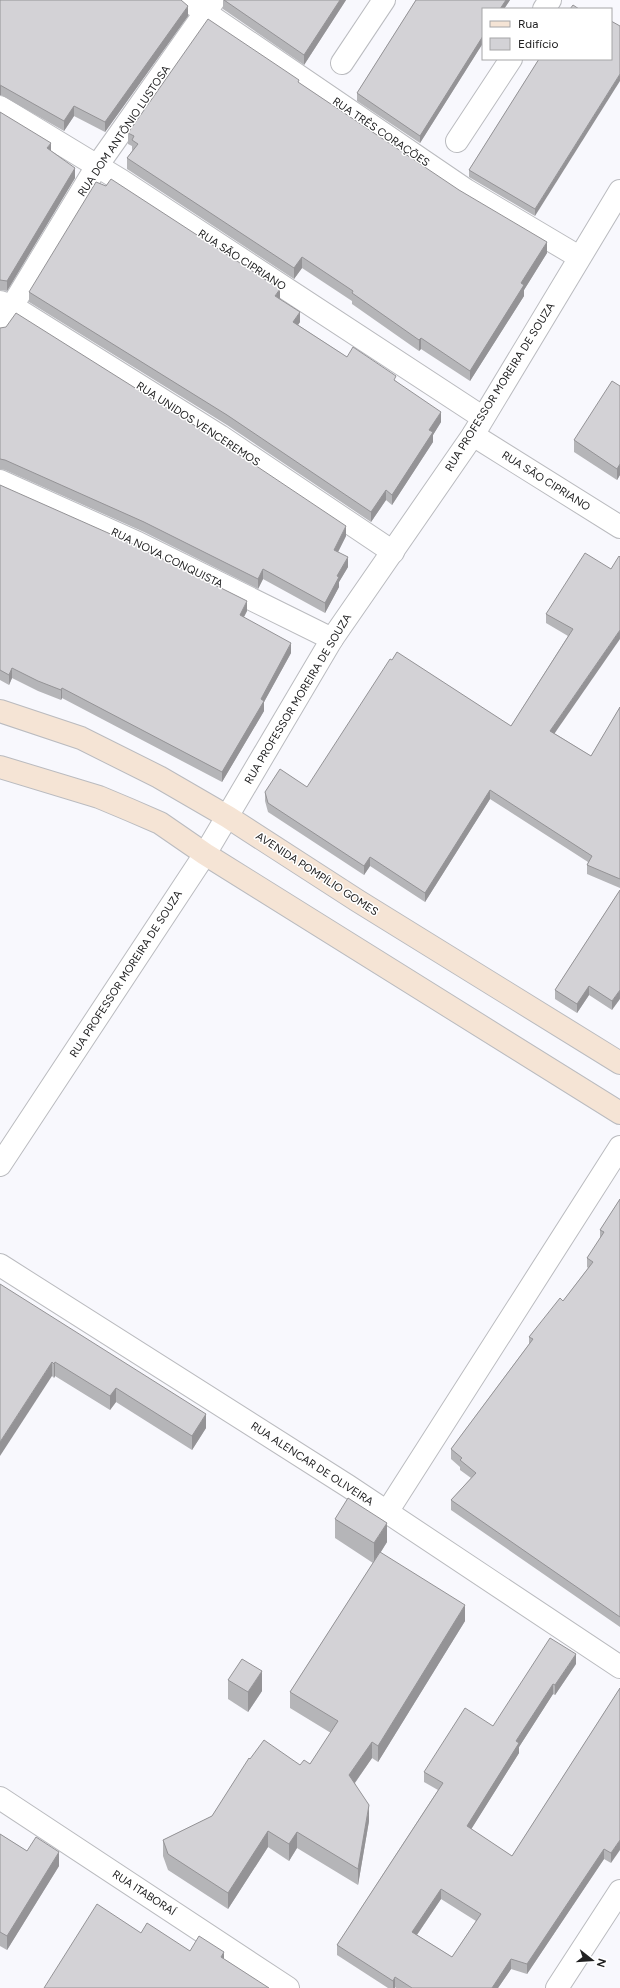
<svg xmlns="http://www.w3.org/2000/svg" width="620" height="1988" font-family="Figtree,sans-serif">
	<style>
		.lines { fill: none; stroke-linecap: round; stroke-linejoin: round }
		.street-casing { stroke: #babbbf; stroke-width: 24 }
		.secondary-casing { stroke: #babbbf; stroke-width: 24 }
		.street { stroke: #fff; stroke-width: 22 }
		.secondary { stroke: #f5e4d5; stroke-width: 22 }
		.wall { fill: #b5b5b8; fill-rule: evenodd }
		.shaded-wall { fill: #949396 }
		.building { fill: #d3d2d6; stroke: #949396; fill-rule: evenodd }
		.labels { text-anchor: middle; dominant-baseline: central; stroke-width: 3; stroke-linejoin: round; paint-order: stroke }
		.street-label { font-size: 11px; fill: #212122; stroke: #fff }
	</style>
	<rect width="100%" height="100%" fill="#f8f8fd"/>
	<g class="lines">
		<defs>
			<g id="street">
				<path d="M187,0l279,190 113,67"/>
				<path d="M544,9l6,-9"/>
				<path d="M342,63l42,-63"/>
				<path d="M0,107l122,74 360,236"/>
				<path d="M457,141l54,-82"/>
				<path d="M0,302l12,4 208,130 173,116"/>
				<path d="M0,326l97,-160 117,-166"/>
				<path d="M473,435l147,92"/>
				<path d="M0,481l138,62 194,96"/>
				<path d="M0,1165l205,-311 127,-215 141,-204 147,-244"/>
				<path d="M0,1265l348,221 272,181"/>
				<path d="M387,1512l233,-365"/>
				<path d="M0,1798l288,190"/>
				<path d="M557,1988l63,-97"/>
			</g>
			<g id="secondary">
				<path d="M0,711l81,27 78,39 69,40 130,84 262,162"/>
				<path d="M0,767l99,30 31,13 30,13 45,31 415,259"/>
			</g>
		</defs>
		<!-- street casing -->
		<use href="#street" class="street-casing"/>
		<!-- secondary casing -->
		<use href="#secondary" class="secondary-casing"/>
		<!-- street -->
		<use href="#street" class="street"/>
		<!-- secondary -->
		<use href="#secondary" class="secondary"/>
	</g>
	<!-- wall -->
	<g class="wall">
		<path d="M0,0l188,16 -83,116 -31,-16 -10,15 -63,-36z"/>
		<path d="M223,0h123l-42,65 -81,-56z"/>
		<path d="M416,0h94l-6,9h-21v34l-63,100 -63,-42v-8z"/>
		<path d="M539,59l-4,157 -66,-39v-7z"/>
		<path d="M299,83l248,170 -23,37v6l-54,85 -49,-32 -2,2 -67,-47v-3l-50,-33 -8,11 -167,-110v-11l5,-7v-5l-4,-2v-11z"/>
		<path d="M0,112l51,39 24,27 -68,113 -7,-1z"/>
		<path d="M29,292l251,6 20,24 -2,3 49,32 49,24 45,41 -8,13v7l-41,63 -6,-5 -15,22 -144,-97 -198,-123z"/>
		<path d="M0,328l346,208 -8,16 10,15 -9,15v5l-14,26 -62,-34 -5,10 -114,-57 -139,-62 -5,-1z"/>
		<path d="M620,386v89l-3,5 -43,-28v-12z"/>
		<path d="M0,485l247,126 -3,6 47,36 -27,49v9l-42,71 -160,-84 -1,2 -23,-9 -26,-13 -3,7 -9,-5z"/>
		<path d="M611,569l-57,164 37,23 29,-49v181l-33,-14v-9l1,-3 -98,-63 -65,103 -55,-36 -6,9 -96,-63 -3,-11v-9l42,-5 204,-61 57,-90 -22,-13v-9z"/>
		<path d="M620,890l-8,120 -23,-15 -12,18 -22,-14v-9z"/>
		<path d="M620,1199v428l-169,-117v-10l20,-22 -11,-8v-3l-9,-8v-10l78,-105v-7l34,-36 25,-33 -1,-1v-9l13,-19v-9z"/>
		<path d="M0,1284l206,144 -14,22 -76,-48 -6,8 -55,-34 -1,2 -2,-2z"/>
		<path d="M335,1519l52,23 -7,11 85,68 -87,141 -6,-4 -17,25 14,38 -11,64 -61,-37 -8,13 -21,-14 -40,62 -60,-39 -5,-14v-16l49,-24 38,-57 50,6 10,-1 21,-31 -41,-25v-16l83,-129 -38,-25z"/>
		<path d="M576,1664l-21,31 -2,-1 -34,53v6l-48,76 41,27 108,-168 -9,175 -7,-4 -77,115 -16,-5 -13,19h-102l-1,-1v1h-7l-51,-33v-10l101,-155 -14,-8v-10l69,-46zM441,1899l35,22 -24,36 -35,-22z"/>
		<path d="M228,1680l34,11 -14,21 -20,-13z"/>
		<path d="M0,1834l27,17 32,15 -52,84 -7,-4z"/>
	</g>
	<!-- shaded-wall -->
	<g class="shaded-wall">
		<path d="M340,0h6l-42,65v-10z"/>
		<path d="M506,0h4l-6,9h-4z"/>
		<path d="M188,6v10l-83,116v-10z"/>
		<path d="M483,36v7l-63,100v-7z"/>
		<path d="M620,74v7l-85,135v-7z"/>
		<rect x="0" y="85" width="1" height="10"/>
		<path d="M74,106v10l-10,15v-10z"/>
		<path d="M51,143v10l-4,-5z"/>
		<path d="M75,168v10l-68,113v-10z"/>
		<path d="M547,242v11l-23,37v6l-54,85v-10l51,-88z"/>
		<path d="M302,257v11l-8,11v-11z"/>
		<path d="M280,289v10l-5,-3z"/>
		<path d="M300,312v10l-7,10v-10z"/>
		<path d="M421,338v11l-2,2v-11z"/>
		<path d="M441,412v10l-8,13v7l-41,63v-10l37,-65z"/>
		<path d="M620,464v11l-3,5v-11z"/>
		<path d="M386,490v10l-15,22v-10z"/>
		<path d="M346,526v10l-12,24v-10z"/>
		<path d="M348,557v10l-9,15v5l-14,26v-10l12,-27z"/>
		<path d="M263,569v10l-5,10v-10z"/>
		<path d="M247,601v10l-7,13v-9z"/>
		<path d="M620,630v9l-70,101v-9z"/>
		<path d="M291,643v10l-27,49v9l-42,71v-10z"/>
		<path d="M12,668v10l-3,7v-10z"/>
		<path d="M62,688v10l-1,2v-10z"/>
		<path d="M490,790v9l-65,103v-9z"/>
		<path d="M370,857v9l-6,9v-9z"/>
		<path d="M589,986v9l-12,18v-9z"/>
		<path d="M620,990v9l-8,11v-9z"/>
		<path d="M52,1362v14l-52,80v-14z"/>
		<path d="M55,1362v14l-1,2v-14z"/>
		<path d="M116,1388v14l-6,8v-14z"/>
		<path d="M206,1414v14l-14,22v-14z"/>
		<path d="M387,1523v19l-13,21v-20z"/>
		<path d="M465,1605v16l-87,141v-16z"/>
		<path d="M576,1654v10l-21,31v-10z"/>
		<path d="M262,1671v20l-14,21v-20z"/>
		<path d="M553,1684v10l-34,53v6l-52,83v-10l49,-85z"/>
		<path d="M372,1742v16l-23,33v-16z"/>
		<path d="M369,1805v16l-11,64v-16z"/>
		<path d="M268,1831v16l-40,62v-16z"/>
		<path d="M297,1832v16l-8,13v-17z"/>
		<path d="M620,1840v10l-9,13v-10z"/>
		<path d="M604,1849v10l-77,115v-10z"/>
		<path d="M59,1852v14l-52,84v-14z"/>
		<path d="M441,1889v10l-29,43v-10z"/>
		<path d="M224,1952v11l-3,-6z"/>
		<path d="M511,1959v10l-13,19h-6z"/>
		<path d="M395,1977v11h-2v-7z"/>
	</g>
	<!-- building -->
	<g class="building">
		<path d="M0,0h181l7,6 -83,116 -31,-16 -10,15 -64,-36z"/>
		<path d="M224,0h116l-36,55z"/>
		<path d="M416,0h90l-6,9h-17v27l-63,100 -63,-43z"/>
		<path d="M573,5l6,4h-9z"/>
		<path d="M208,19l91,61 -1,2 161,108 88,52 -26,41 3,2 -54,86 -49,-33 -2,2 -67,-47 1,-2 -51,-34 -8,11 -167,-110 11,-14 -6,-4 2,-4 -6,-3z"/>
		<path d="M611,21l9,5v48l-85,135 -66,-39 70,-111h72z"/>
		<path d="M0,112l51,31 -4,5 28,20 -68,113 -7,-1z"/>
		<path d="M111,179l169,110 -5,7 25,16 -7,10 54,35 6,-10 43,29 -2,4 47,32 -12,18 4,2 -41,63 -6,-5 -15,22 -144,-97 -198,-123 67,-110 10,4z"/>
		<path d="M16,313l197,124 133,89 -12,24 14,7 -11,19 2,1 -14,26 -62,-34 -5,10 -114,-57 -139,-62 -5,-1v-131l6,-1z"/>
		<path d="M612,381l8,5v78l-3,5 -43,-29z"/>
		<path d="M0,485l133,59 114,57 -7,14 51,28 -30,56 3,2 -42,71 -160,-84 -1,2 -23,-9 -26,-13 -3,7 -9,-5z"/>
		<path d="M585,553l26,16 8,-13 1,1v73l-70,101 41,25 29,-49v172l-33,-14 5,-9 -102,-66 -65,103 -55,-36 -6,9 -96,-63 -3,-11 15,-23 27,18 83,-128 2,1 5,-8 114,74 62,-97 -27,-15z"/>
		<path d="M620,890v100l-8,11 -23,-15 -12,18 -22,-14z"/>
		<path d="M620,1199v418l-169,-117 25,-27 -16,-13 2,-2 -11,-9 82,-110 -4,-2 31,-39 3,3 30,-39 -6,-4 17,-26 -4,-2z"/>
		<path d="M0,1284l206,130 -14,22 -76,-48 -6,8 -55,-34 -1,2 -2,-2 -52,80z"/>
		<path d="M348,1498l39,25 -13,20 -39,-24z"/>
		<path d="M380,1552l85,53 -87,141 -6,-4 -23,33 20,30 -11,64 -61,-37 -8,12 -21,-13 -40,62 -60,-39 -5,-14 49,-24 37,-58 1,1 14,-19 36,25 4,-5 6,4 28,-43 -48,-29z"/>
		<path d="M550,1638l26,16 -21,31 -2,-1 -37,57 3,2 -52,83 45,30 108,-168v152l-9,13 -7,-4 -77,115 -16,-5 -19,29h-80l-17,-11 -2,4 -56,-36 106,-162 -19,-11 41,-64 28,18zM441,1889l40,25 -29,43 -40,-25z"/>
		<path d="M242,1659l20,12 -14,21 -20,-12z"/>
		<path d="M0,1834l27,17 9,-14 23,15 -52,84 -7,-4z"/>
		<path d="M97,1904l44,29 6,-10 43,28 9,-15 25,16 -3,5 48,31h-225z"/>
	</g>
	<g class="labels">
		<!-- street labels -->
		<g class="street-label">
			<text transform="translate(124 131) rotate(-56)">RUA DOM ANTÔNIO LUSTOSA</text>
			<text transform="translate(381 132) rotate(34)">RUA TRÊS CORAÇÕES</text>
			<text transform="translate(242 260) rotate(33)">RUA SÃO CIPRIANO</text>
			<text transform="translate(500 387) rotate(-58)">RUA PROFESSOR MOREIRA DE SOUZA</text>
			<text transform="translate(198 424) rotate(33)">RUA UNIDOS VENCEREMOS</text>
			<text transform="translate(546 481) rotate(32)">RUA SÃO CIPRIANO</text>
			<text transform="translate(167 558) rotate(26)">RUA NOVA CONQUISTA</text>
			<text transform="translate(298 699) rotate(-59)">RUA PROFESSOR MOREIRA DE SOUZA</text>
			<text transform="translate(317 874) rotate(33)">AVENIDA POMPÍLIO GOMES</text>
			<text transform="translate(126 974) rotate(-57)">RUA PROFESSOR MOREIRA DE SOUZA</text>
			<text transform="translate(312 1464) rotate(33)">RUA ALENCAR DE OLIVEIRA</text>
			<text transform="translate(144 1893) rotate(33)">RUA ITABORAÍ</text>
		</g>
	</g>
	<!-- legend -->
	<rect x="482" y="8" width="130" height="52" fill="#ffffff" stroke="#a6a6a7"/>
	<rect x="490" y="21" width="20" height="6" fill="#f5e4d5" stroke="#a6a6a7"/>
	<text x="518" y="28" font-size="12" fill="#212122">Rua</text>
	<rect x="490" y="38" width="20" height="12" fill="#d3d2d6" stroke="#a6a6a7"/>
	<text x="518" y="48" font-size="12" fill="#212122">Edifício</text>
	<!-- north arrow -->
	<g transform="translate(592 1960) rotate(107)" stroke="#ffffff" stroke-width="3" paint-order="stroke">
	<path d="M0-3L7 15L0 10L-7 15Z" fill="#212122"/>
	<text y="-6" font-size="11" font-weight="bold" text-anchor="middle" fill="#212122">N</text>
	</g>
</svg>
